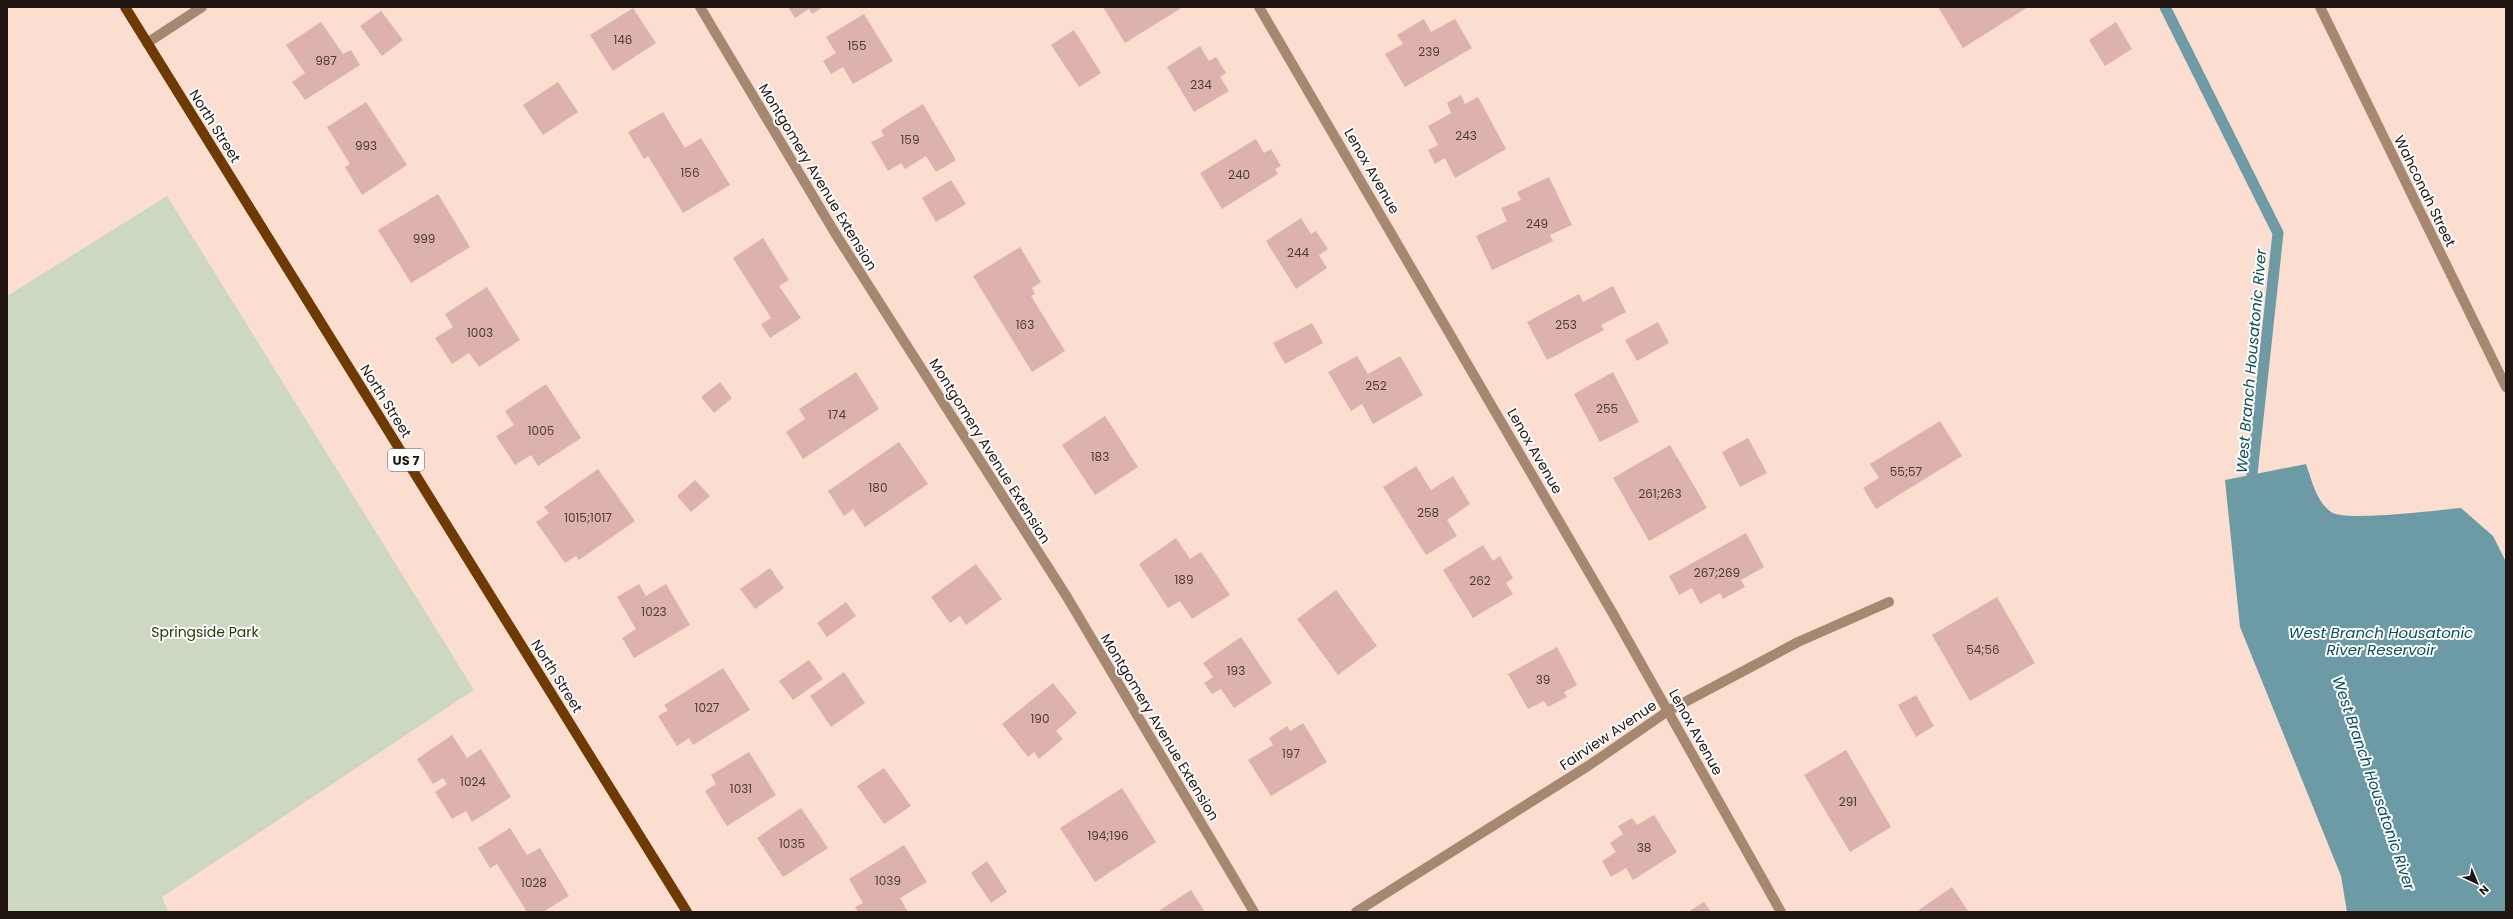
<svg xmlns="http://www.w3.org/2000/svg" width="2513" height="919" font-family="Poppins,sans-serif">
	<style>
		.green { fill: #cdd8c2 }
		.water { fill: #6d9ba5 }
		.lines { fill: none; stroke-linecap: round; stroke-linejoin: round }
		.stream { stroke: #6d9ba5; stroke-width: 11 }
		.building { fill: #ddb1ae }
		.minor { stroke: #a68870; stroke-width: 10 }
		.major { stroke: #6e3a00; stroke-width: 10 }
		.labels { text-anchor: middle; dominant-baseline: central; stroke-width: 4; stroke-linejoin: round; paint-order: stroke }
		.number-label { font-size: 12px; fill: #4e3c38 }
		.shield { fill: #fff; stroke: #625b58; stroke-width: 1 }
		.shield-label { font-size: 13px; font-weight: bold; fill: #1f1510 }
		.street-label { font-size: 14px; fill: #1f1510; stroke: #fff }
		.park-label { font-size: 14px; fill: #273b02; stroke: #fff }
		.water-label { font-size: 15px; font-style: italic; fill: #084f5a; stroke: #fff }
	</style>
	<rect width="100%" height="100%" fill="#fbded0"/>
	<!-- green -->
	<path class="green" d="M167,196l307,494 -312,207 6,15h-161v-616z"/>
	<!-- water -->
	<path class="water" d="M2306,464c6,17 10,37 25,48 13,10 108,-2 130,-4l32,28 13,26v350h-159l-6,-36 -101,-249 -15,-147z"/>
	<g class="lines">
		<!-- stream -->
		<path class="stream" d="M2165,7l113,226 -26,241 5,14"/>
	</g>
	<!-- building -->
	<g class="building">
		<path d="M788,7h35l-11,7 -3,-5 -14,9z"/>
		<path d="M1103,7h80l-58,36z"/>
		<path d="M1938,7h90l-65,41z"/>
		<path d="M633,8l23,35 -43,28 -23,-36z"/>
		<path d="M381,11l22,29 -21,16 -22,-30z"/>
		<path d="M864,14l29,47 -40,23 -10,-17 -12,7 -8,-13 13,-8 -10,-16z"/>
		<path d="M1424,19l7,13 24,-13 17,29 -67,39 -20,-33 18,-10 -6,-9z"/>
		<path d="M321,22l22,32 8,-4 9,15 -55,35 -13,-18 13,-9 -19,-28z"/>
		<path d="M2116,22l16,27 -27,17 -16,-26z"/>
		<path d="M1074,30l27,43 -22,14 -28,-42z"/>
		<path d="M1200,46l9,15 7,-4 10,16 -6,4 9,14 -35,21 -27,-45z"/>
		<path d="M558,82l20,30 -35,23 -20,-30z"/>
		<path d="M1461,95l4,9 13,-7 28,52 -51,29 -10,-20 -10,6 -7,-14 10,-5 -10,-19 23,-13 -4,-10z"/>
		<path d="M366,102l41,63 -45,30 -17,-28 5,-3 -23,-37z"/>
		<path d="M923,104l33,56 -20,12 -10,-16 -21,13 -4,-6 -13,8 -17,-29 13,-6 -3,-6z"/>
		<path d="M663,112l22,36 16,-10 29,47 -47,28 -35,-57 -4,3 -16,-27z"/>
		<path d="M1256,139l8,14 7,-4 10,17 -6,3 3,5 -56,35 -22,-36z"/>
		<path d="M1549,177l23,48 -22,10 3,6 -61,29 -16,-34 31,-15 -6,-13 20,-8 -4,-8z"/>
		<path d="M951,180l15,24 -30,18 -14,-24z"/>
		<path d="M438,194l32,53 -59,36 -33,-53z"/>
		<path d="M1301,218l10,16 5,-3 12,18 -9,6 8,13 -31,21 -30,-48z"/>
		<path d="M763,238l26,42 -10,6 22,32 -31,20 -9,-14 10,-6 -38,-60z"/>
		<path d="M1020,247l21,35 -9,6 3,6 -4,2 34,55 -33,21 -59,-96z"/>
		<path d="M1613,286l13,26 -25,13 3,5 -57,30 -20,-38 52,-28 4,8z"/>
		<path d="M487,287l33,53 -41,27 -10,-14 -17,11 -17,-26 18,-11 -8,-13z"/>
		<path d="M1658,322l11,21 -32,18 -12,-21z"/>
		<path d="M1312,323l11,20 -38,21 -12,-21z"/>
		<path d="M1357,356l11,18 32,-18 23,39 -50,29 -11,-20 -11,7 -23,-39z"/>
		<path d="M856,372l23,37 -76,50 -17,-27 19,-13 -6,-10z"/>
		<path d="M1613,372l26,50 -39,20 -26,-48z"/>
		<path d="M720,382l12,16 -18,15 -13,-16z"/>
		<path d="M546,384l35,54 -43,28 -7,-11 -16,10 -19,-29 18,-11 -9,-14z"/>
		<path d="M1105,416l33,51 -43,28 -33,-50z"/>
		<path d="M1940,421l22,35 -86,53 -13,-21 16,-10 -9,-14z"/>
		<path d="M1748,438l19,35 -27,14 -18,-35z"/>
		<path d="M899,442l29,42 -63,43 -12,-18 -9,7 -16,-25z"/>
		<path d="M1670,445l37,63 -58,33 -36,-63z"/>
		<path d="M1416,466l15,24 22,-14 17,28 -23,16 10,16 -31,19 -43,-68z"/>
		<path d="M598,469l37,52 -56,39 -3,-4 -11,7 -29,-41 13,-9 -5,-6z"/>
		<path d="M695,480l15,16 -19,16 -14,-16z"/>
		<path d="M1746,533l18,34 -23,13 4,7 -22,12 -3,-6 -20,11 -8,-16 -13,7 -10,-19z"/>
		<path d="M1176,538l14,21 11,-7 29,43 -38,24 -12,-18 -12,7 -29,-44z"/>
		<path d="M1483,545l10,16 7,-5 13,22 -7,5 7,11 -40,24 -30,-48z"/>
		<path d="M976,564l26,35 -36,26 -6,-9 -10,7 -19,-26z"/>
		<path d="M770,568l14,20 -29,21 -15,-20z"/>
		<path d="M639,584l7,12 20,-12 24,41 -56,33 -12,-20 14,-9 -19,-32z"/>
		<path d="M1336,590l41,56 -39,29 -41,-56z"/>
		<path d="M1997,597l38,66 -65,38 -38,-66z"/>
		<path d="M846,602l10,14 -29,21 -10,-14z"/>
		<path d="M1241,637l31,46 -38,25 -13,-19 -9,5 -8,-11 9,-6 -10,-14z"/>
		<path d="M1557,647l20,38 -13,7 3,5 -19,10 -4,-6 -16,8 -20,-35z"/>
		<path d="M809,660l14,19 -30,21 -14,-19z"/>
		<path d="M723,668l27,42 -57,35 -4,-7 -12,8 -19,-30 10,-6 -4,-5z"/>
		<path d="M844,672l21,31 -34,24 -21,-31z"/>
		<path d="M1053,683l24,30 -21,18 7,8 -24,20 -5,-7 -6,5 -26,-33z"/>
		<path d="M1916,695l18,31 -18,11 -18,-32z"/>
		<path d="M1303,723l24,39 -56,34 -23,-36 25,-15 -4,-7 18,-12 3,5z"/>
		<path d="M452,735l15,23 14,-9 30,48 -39,25 -6,-11 -14,8 -17,-27 12,-8 -4,-6 -10,6 -16,-25z"/>
		<path d="M1846,750l45,77 -41,25 -46,-77z"/>
		<path d="M749,752l27,43 -49,31 -22,-35 11,-7 -5,-9z"/>
		<path d="M884,768l27,38 -27,18 -27,-38z"/>
		<path d="M1122,788l34,54 -61,40 -35,-54z"/>
		<path d="M801,808l27,40 -45,29 -26,-39z"/>
		<path d="M1654,815l23,37 -44,28 -7,-12 -15,9 -9,-16 14,-9 -6,-9 13,-9 -5,-8 14,-8 5,7z"/>
		<path d="M510,828l17,27 13,-7 29,48 -26,16h-16l-30,-48 -7,4 -12,-20z"/>
		<path d="M904,845l23,37 -27,16 8,14h-50l-3,-5 8,-4 -14,-24z"/>
		<path d="M987,861l20,31 -16,11 -20,-30z"/>
		<path d="M1952,887l17,25h-53z"/>
		<path d="M1191,890l14,22h-48z"/>
		<path d="M1704,902l7,10h-23z"/>
	</g>
	<g class="lines">
		<!-- minor -->
		<g class="minor">
			<path d="M700,7l135,226 232,364 187,315"/>
			<path d="M1259,7l353,605 169,300"/>
			<path d="M2320,7l186,380"/>
			<path d="M147,43l55,-36"/>
			<path d="M1356,912l232,-146 80,-55 130,-69 91,-40"/>
		</g>
		<!-- major -->
		<path class="major" d="M125,7l562,905"/>
	</g>
	<g class="labels">
		<!-- number labels -->
		<g class="number-label">
			<text x="623" y="39">146</text>
			<text x="857" y="45">155</text>
			<text x="1429" y="51">239</text>
			<text x="326" y="60">987</text>
			<text x="1201" y="84">234</text>
			<text x="1466" y="135">243</text>
			<text x="910" y="139">159</text>
			<text x="366" y="145">993</text>
			<text x="690" y="172">156</text>
			<text x="1239" y="174">240</text>
			<text x="1537" y="223">249</text>
			<text x="424" y="238">999</text>
			<text x="1298" y="252">244</text>
			<text x="1025" y="324">163</text>
			<text x="1566" y="324">253</text>
			<text x="480" y="332">1003</text>
			<text x="1376" y="385">252</text>
			<text x="1607" y="408">255</text>
			<text x="837" y="414">174</text>
			<text x="541" y="430">1005</text>
			<text x="1100" y="456">183</text>
			<text x="1906" y="471">55;57</text>
			<text x="878" y="487">180</text>
			<text x="1660" y="493">261;263</text>
			<text x="1428" y="512">258</text>
			<text x="588" y="517">1015;1017</text>
			<text x="1717" y="572">267;269</text>
			<text x="1184" y="579">189</text>
			<text x="1480" y="580">262</text>
			<text x="654" y="611">1023</text>
			<text x="1983" y="649">54;56</text>
			<text x="1236" y="670">193</text>
			<text x="1543" y="679">39</text>
			<text x="707" y="707">1027</text>
			<text x="1040" y="718">190</text>
			<text x="1291" y="753">197</text>
			<text x="473" y="781">1024</text>
			<text x="741" y="788">1031</text>
			<text x="1848" y="801">291</text>
			<text x="1108" y="835">194;196</text>
			<text x="792" y="843">1035</text>
			<text x="1644" y="847">38</text>
			<text x="888" y="880">1039</text>
			<text x="534" y="882">1028</text>
		</g>
		<!-- shield labels -->
		<rect class="shield" x="388" y="449" width="36" height="22" rx="3"/>
		<g class="shield-label">
			<text x="406" y="460">US 7</text>
		</g>
		<!-- street labels -->
		<g class="street-label">
			<text transform="translate(215 126) rotate(58)">North Street</text>
			<text transform="translate(1372 171) rotate(60)">Lenox Avenue</text>
			<text transform="translate(818 177) rotate(59)">Montgomery Avenue Extension</text>
			<text transform="translate(2425 191) rotate(64)">Wahconah Street</text>
			<text transform="translate(386 401) rotate(58)">North Street</text>
			<text transform="translate(990 451) rotate(58)">Montgomery Avenue Extension</text>
			<text transform="translate(1535 451) rotate(60)">Lenox Avenue</text>
			<text transform="translate(557 676) rotate(58)">North Street</text>
			<text transform="translate(1160 727) rotate(59)">Montgomery Avenue Extension</text>
			<text transform="translate(1696 732) rotate(61)">Lenox Avenue</text>
			<text transform="translate(1608 735) rotate(-34)">Fairview Avenue</text>
		</g>
		<!-- park labels -->
		<g class="park-label">
			<text x="205" y="632">Springside Park</text>
		</g>
		<!-- water labels -->
		<g class="water-label">
			<text transform="translate(2251 361) rotate(-85)">West Branch Housatonic River</text>
			<text x="2381" y="632">West Branch Housatonic<tspan x="2381" dy="17">River Reservoir</tspan></text>
			<text transform="translate(2374 783) rotate(71)">West Branch Housatonic River</text>
		</g>
	</g>
	<!-- border -->
	<rect width="2513" height="919" fill="none" stroke="#1f1510" stroke-width="16"/>
	<!-- north arrow -->
	<g transform="translate(2477 883) rotate(136)" stroke="#ffffff" stroke-width="3" paint-order="stroke">
	<path d="M0-3L7 15L0 10L-7 15Z" fill="#1f1510"/>
	<text y="-6" font-size="11" font-weight="bold" text-anchor="middle" fill="#1f1510">N</text>
	</g>
</svg>
